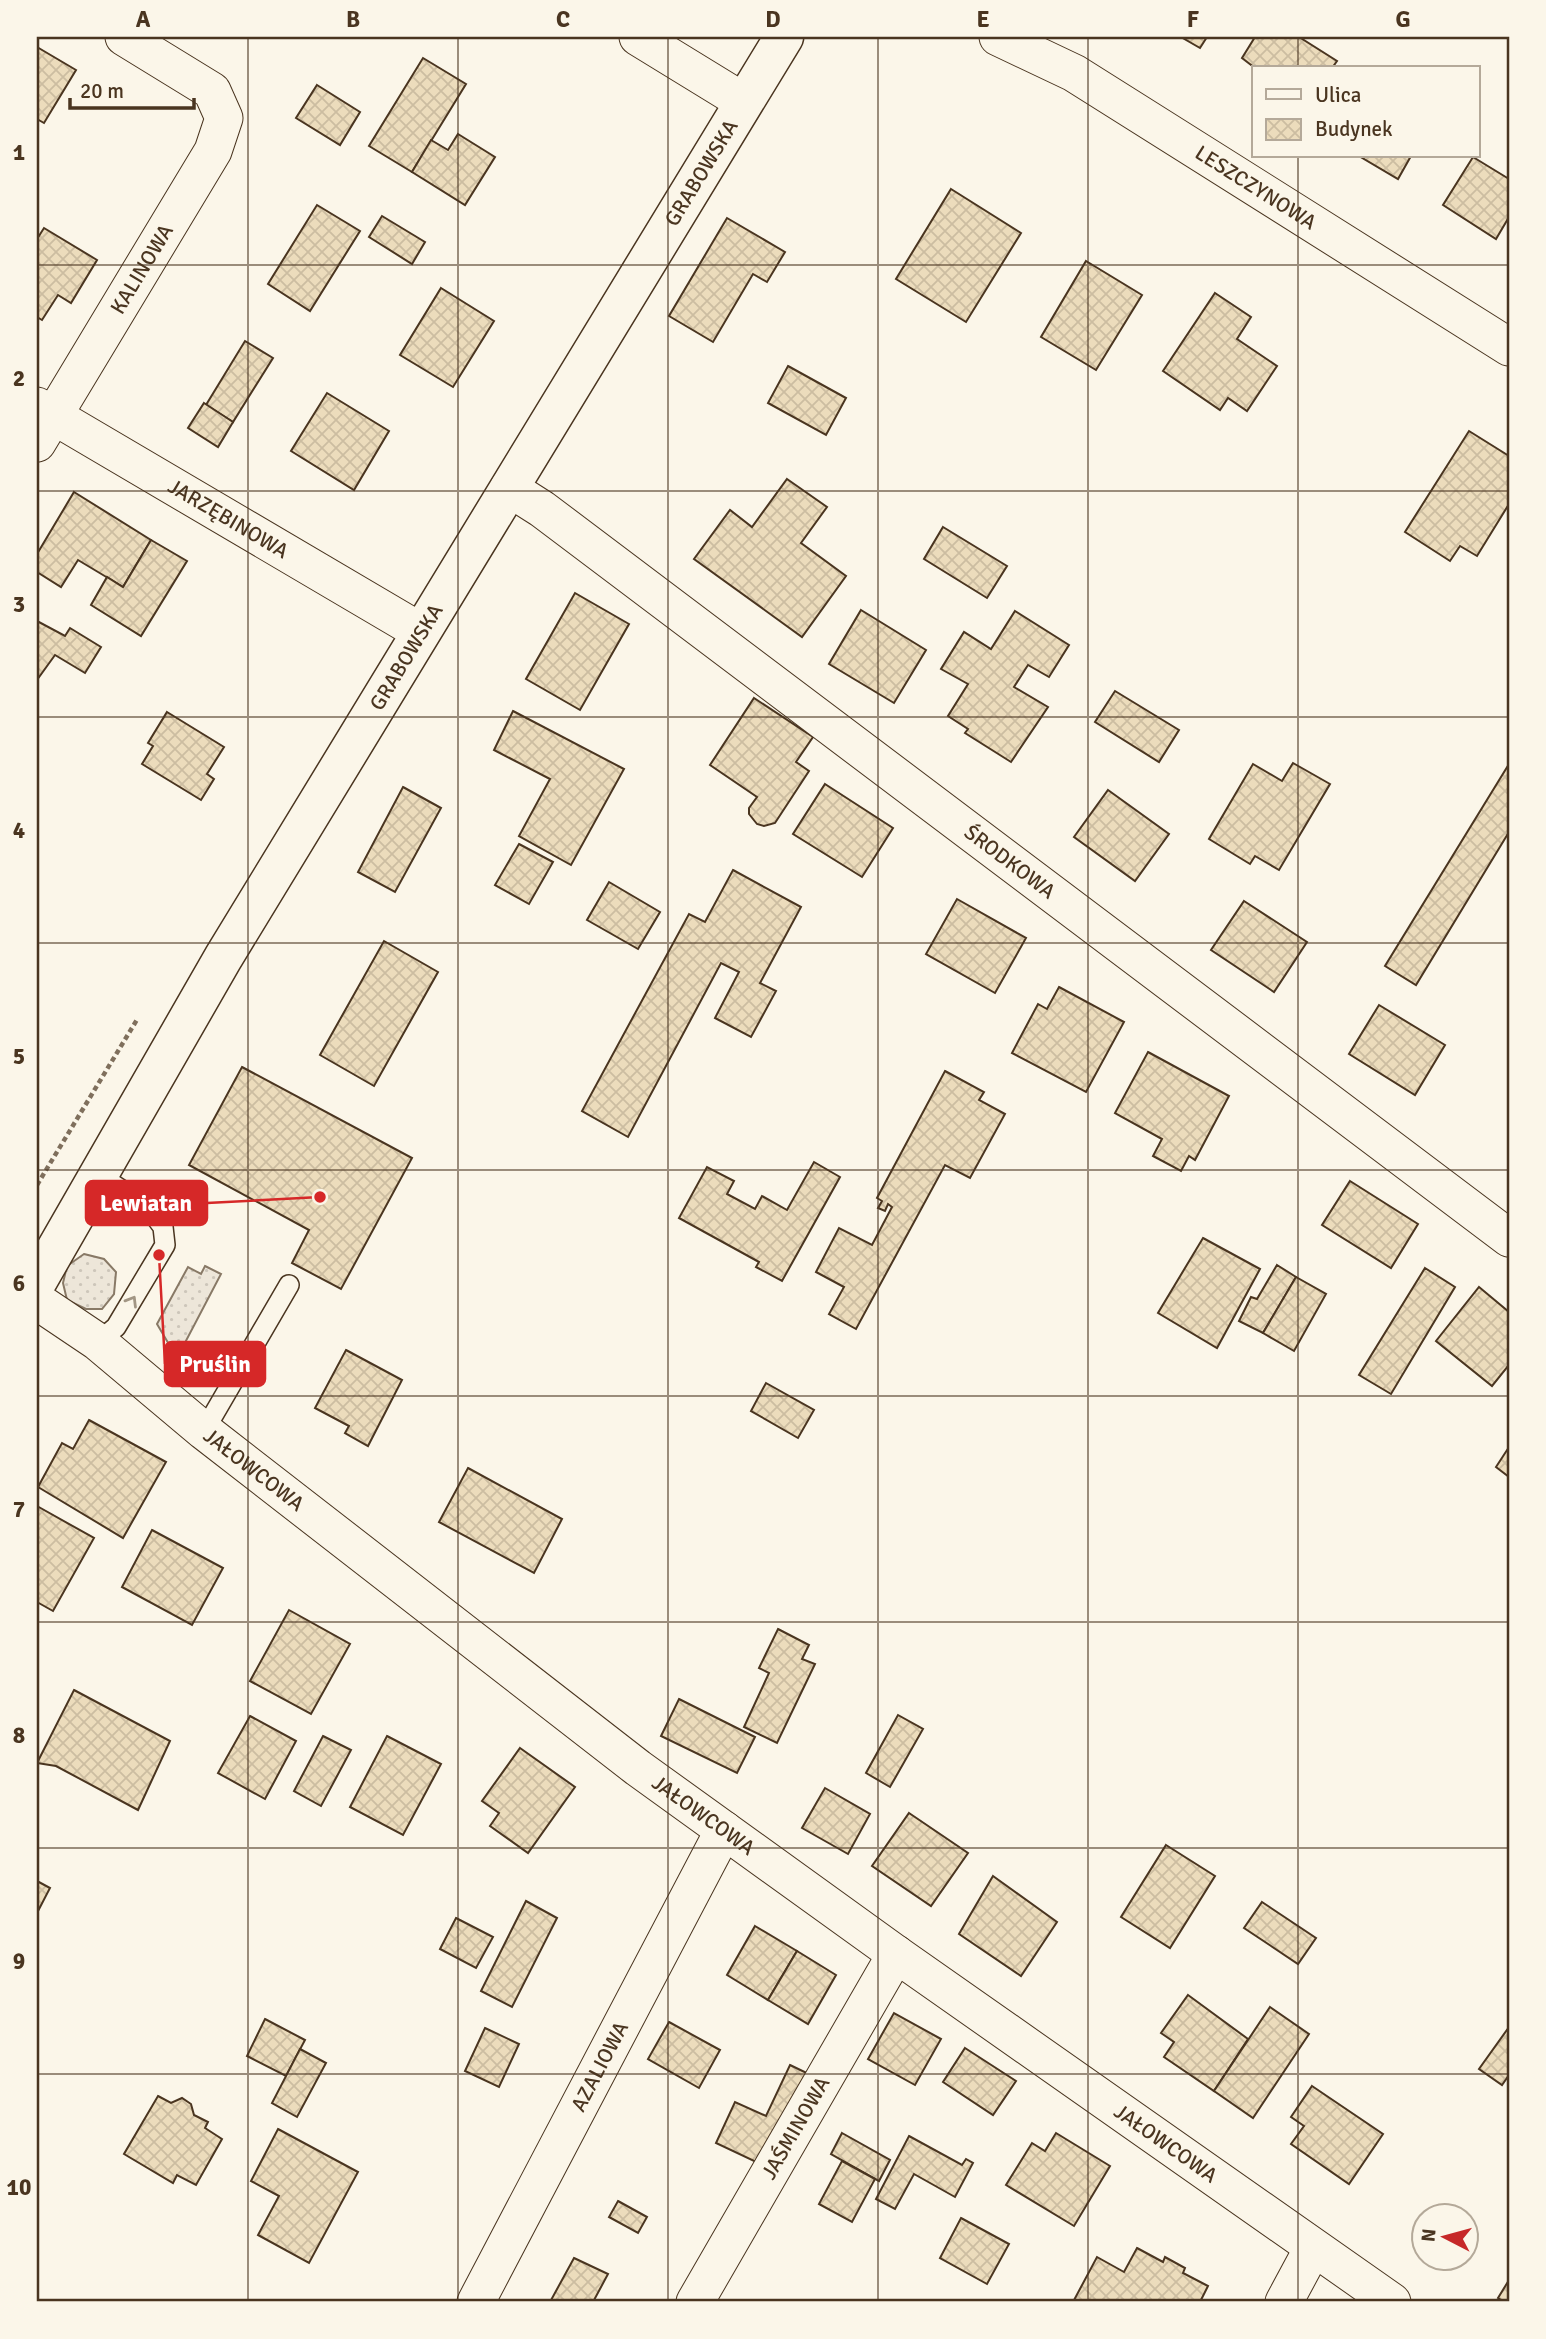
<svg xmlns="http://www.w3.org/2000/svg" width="1546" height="2339" font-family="Signika,sans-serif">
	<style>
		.grass { fill: url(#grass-dots); stroke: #887966; stroke-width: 2 }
		.building { fill: url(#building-cross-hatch); stroke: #4a3520; stroke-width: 2 }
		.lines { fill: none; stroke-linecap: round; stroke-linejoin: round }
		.service-casing { stroke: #4a3520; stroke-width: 22 }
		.minor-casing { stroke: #4a3520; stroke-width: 39 }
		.tertiary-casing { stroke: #4a3520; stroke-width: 41 }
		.path { stroke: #7f6f5c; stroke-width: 4.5; stroke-dasharray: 5 3.5; stroke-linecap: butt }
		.service { stroke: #fbf6e9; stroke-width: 19 }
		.minor { stroke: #fbf6e9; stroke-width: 37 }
		.tertiary { stroke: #fbf6e9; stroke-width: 38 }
		.oneway { stroke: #a29684 }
		.grid { fill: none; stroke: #4a3520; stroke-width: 2; stroke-opacity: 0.55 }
		.labels { text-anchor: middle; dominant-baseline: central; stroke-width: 5; stroke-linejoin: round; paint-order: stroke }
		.street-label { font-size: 21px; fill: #4a3520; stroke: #fbf6e9 }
		.leader { fill: none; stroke: #d62828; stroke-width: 2.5 }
		.callout-dot { fill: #d62828; stroke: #fbf6e9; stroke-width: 2.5 }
		.callout { fill: #d62828; stroke: #d62828; stroke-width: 2.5 }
		.callout-label { font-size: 23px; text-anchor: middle; font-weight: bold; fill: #fff }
		.neatline { fill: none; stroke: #4a3520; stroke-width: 2.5 }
		.grid-label { font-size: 23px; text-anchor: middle; font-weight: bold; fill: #4a3520 }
	</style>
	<defs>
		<pattern id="grass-dots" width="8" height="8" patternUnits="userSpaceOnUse" patternTransform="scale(1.75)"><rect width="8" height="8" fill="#ede6d9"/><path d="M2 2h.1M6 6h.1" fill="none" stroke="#cdc6ba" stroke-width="1.8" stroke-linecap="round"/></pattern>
		<pattern id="building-cross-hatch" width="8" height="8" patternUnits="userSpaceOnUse" patternTransform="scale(1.75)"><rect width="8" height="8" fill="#ecdcbc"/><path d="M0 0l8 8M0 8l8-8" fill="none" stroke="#ccbda1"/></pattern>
	</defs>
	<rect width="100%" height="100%" fill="#fbf6e9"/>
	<!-- grass -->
	<g class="grass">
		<path d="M84,1254l20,5 12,13 -2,22 -12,15h-16l-19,-9 -4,-17 4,-17z"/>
		<path d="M205,1266l16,8 -44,84 -20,-34 31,-57 13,7z"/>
	</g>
	<!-- building -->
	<g class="building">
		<path d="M1181,37h26l-7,11z"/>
		<path d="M1255,37h44l38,24 -5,7h-77l-13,-10z"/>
		<path d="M37,47l39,23 -32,53 -7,-4z"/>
		<path d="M423,58l43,26 -54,88 -43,-26z"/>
		<path d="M317,85l43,27 -20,33 -44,-27z"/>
		<path d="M458,134l37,23 -30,48 -53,-33 19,-32 17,10z"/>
		<path d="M1359,156h52l-13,23z"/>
		<path d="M1473,157l36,22v38l-13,22 -53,-34z"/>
		<path d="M951,189l70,44 -55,89 -70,-43z"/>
		<path d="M317,205l43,26 -50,80 -42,-27z"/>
		<path d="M382,216l43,26 -13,22 -43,-27z"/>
		<path d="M727,218l58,34 -18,30 -14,-8 -40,68 -44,-26z"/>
		<path d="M44,228l53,32 -26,43 -13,-8 -16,25 -5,-3v-78z"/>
		<path d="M1086,261l56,34 -46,75 -55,-33z"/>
		<path d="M441,288l53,33 -41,66 -53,-32z"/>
		<path d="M1215,293l36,24 -14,22 40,27 -30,45 -19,-13 -8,12 -57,-39z"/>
		<path d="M245,341l28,17 -40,64 -27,-17z"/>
		<path d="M788,366l58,32 -20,37 -58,-32z"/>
		<path d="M327,393l62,38 -35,59 -63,-39z"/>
		<path d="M204,403l29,19 -15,25 -30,-19z"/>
		<path d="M1469,431l40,25v48l-32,52 -17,-10 -10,15 -45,-29z"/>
		<path d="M787,479l40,28 -26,36 45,33 -44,61 -108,-78 36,-49 22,17z"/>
		<path d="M74,492l77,48 -28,47 -45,-27 -17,27 -24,-15v-18z"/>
		<path d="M943,527l64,39 -20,32 -63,-39z"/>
		<path d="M151,540l36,21 -46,75 -50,-31 16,-28 16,10z"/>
		<path d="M575,593l54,31 -49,86 -54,-31z"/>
		<path d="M861,610l65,40 -32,53 -65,-39z"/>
		<path d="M1015,611l54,34 -20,32 -21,-12 -14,22 34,20 -37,55 -46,-29 3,-4 -20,-13 20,-32 -27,-15 23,-37 27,17z"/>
		<path d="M37,621l28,15 5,-8 31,19 -16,26 -30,-18 -18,25z"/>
		<path d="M1115,691l64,39 -20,32 -64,-40z"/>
		<path d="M754,698l59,39 -17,25 13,9 -34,52 -11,3 -7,-2 -8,-10v-6l8,-11 -47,-32z"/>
		<path d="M513,711l111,58 -53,96 -52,-29 31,-57 -56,-29z"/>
		<path d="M167,712l57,35 -17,27 7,5 -13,21 -59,-36 11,-18 -5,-3z"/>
		<path d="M1293,763l37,21 -51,86 -24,-14 -5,8 -41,-25 44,-75 29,17z"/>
		<path d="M1509,764v68l-93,153 -31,-19z"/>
		<path d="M825,784l68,44 -31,49 -69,-43z"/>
		<path d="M403,787l38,21 -46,84 -37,-20z"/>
		<path d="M1108,790l61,44 -34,47 -61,-44z"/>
		<path d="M519,844l34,18 -24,42 -34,-19z"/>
		<path d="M733,870l68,37 -41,76 16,8 -25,46 -36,-19 24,-46 -18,-9 -93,174 -46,-26 107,-197 16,8z"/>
		<path d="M609,882l51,30 -22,37 -51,-29z"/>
		<path d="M957,899l69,39 -31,55 -69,-39z"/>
		<path d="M1244,901l63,41 -33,50 -63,-42z"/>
		<path d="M384,941l54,31 -64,114 -54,-31z"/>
		<path d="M1059,987l65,35 -38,70 -74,-39 26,-49 9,5z"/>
		<path d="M1379,1005l66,40 -30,50 -66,-41z"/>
		<path d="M1148,1052l81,44 -34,64 -6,-4 -8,15 -28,-15 9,-17 -47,-26z"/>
		<path d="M242,1067l170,91 -71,131 -49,-26 17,-33 -120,-65z"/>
		<path d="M945,1071l39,21 -5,8 26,14 -35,64 -25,-13 -89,164 -27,-15 15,-27 -28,-15 23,-44 33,17 20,-38 -4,-3 -3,7 -7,-3 4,-7 -5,-3z"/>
		<path d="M814,1162l26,15 -58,104 -26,-14 3,-5 -80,-44 28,-51 27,14 -7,13 28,15 7,-13 25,14z"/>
		<path d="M1350,1181l68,43 -27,44 -69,-43z"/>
		<path d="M1203,1238l57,31 -43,79 -59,-35z"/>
		<path d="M1277,1265l19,12 -33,56 -24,-12 12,-24 6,2z"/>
		<path d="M1425,1268l30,19 -64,107 -32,-19z"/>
		<path d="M1296,1277l30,17 -32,57 -31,-18z"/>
		<path d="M1479,1287l30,25v53l-17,21 -56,-45z"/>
		<path d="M346,1350l56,30 -34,66 -23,-13 4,-7 -34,-18z"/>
		<path d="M766,1383l48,27 -16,28 -47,-27z"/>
		<path d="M89,1420l77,42 -43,76 -85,-51 24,-44 11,6z"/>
		<path d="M1509,1447v30l-13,-10z"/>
		<path d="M468,1468l94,51 -28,54 -95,-51z"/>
		<path d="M37,1506l57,32 -41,73 -16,-9z"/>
		<path d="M152,1530l71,38 -31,57 -70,-38z"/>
		<path d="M289,1610l61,34 -39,70 -61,-33z"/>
		<path d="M778,1629l31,16 -7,14 13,5 -38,79 -33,-16 25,-54 -10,-5z"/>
		<path d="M74,1690l96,51 -32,69 -82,-44 -19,-3z"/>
		<path d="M679,1699l76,38 -18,36 -76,-37z"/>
		<path d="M898,1715l25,14 -33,58 -24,-14z"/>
		<path d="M250,1716l46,25 -31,58 -47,-26z"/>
		<path d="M323,1736l28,14 -30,56 -27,-15z"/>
		<path d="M387,1736l54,28 -38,71 -53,-28z"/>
		<path d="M520,1748l55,39 -47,66 -38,-27 9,-13 -17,-12z"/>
		<path d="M825,1788l45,26 -22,40 -46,-26z"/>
		<path d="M909,1813l59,40 -37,53 -59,-40z"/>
		<path d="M1166,1845l49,31 -45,72 -49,-31z"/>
		<path d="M993,1876l64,46 -36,54 -62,-42z"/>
		<path d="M37,1881l13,7 -13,25z"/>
		<path d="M526,1901l31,17 -45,89 -31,-16z"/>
		<path d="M1262,1902l54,36 -18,26 -54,-36z"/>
		<path d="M456,1918l37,19 -17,31 -36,-19z"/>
		<path d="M755,1926l42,25 -29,49 -41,-25z"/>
		<path d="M797,1951l39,24 -28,49 -40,-24z"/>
		<path d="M1188,1995l60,44 -34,52 -50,-34 10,-15 -13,-9z"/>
		<path d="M1270,2007l39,27 -56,84 -39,-27z"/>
		<path d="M894,2013l47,26 -26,46 -47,-26z"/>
		<path d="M265,2019l40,21 -19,36 -39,-20z"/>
		<path d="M669,2022l51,28 -21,38 -51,-29z"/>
		<path d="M1509,2027v48l-7,10 -23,-16z"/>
		<path d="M485,2028l34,16 -20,43 -34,-16z"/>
		<path d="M965,2048l51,33 -23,34 -50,-33z"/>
		<path d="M300,2049l26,14 -29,54 -25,-14z"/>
		<path d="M790,2065l23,11 -44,92 -53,-25 19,-41 31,14z"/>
		<path d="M1312,2086l71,48 -34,50 -58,-40 13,-18 -13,-9z"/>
		<path d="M158,2096l13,7 11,-5 9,6 3,11 14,7 -3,6 17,11 -26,46 -19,-10 -4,8 -49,-29z"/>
		<path d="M278,2129l80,43 -49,91 -51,-28 21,-39 -28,-15z"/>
		<path d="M842,2133l48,27 -11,21 -48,-27z"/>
		<path d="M1056,2133l54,33 -36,60 -68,-41 26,-42 13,8z"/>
		<path d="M909,2136l53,29 4,-6 7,4 -18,34 -41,-23 -19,35 -19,-10z"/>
		<path d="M842,2161l33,18 -23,43 -33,-18z"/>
		<path d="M618,2201l29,16 -9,16 -29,-16z"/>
		<path d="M961,2218l48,26 -22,40 -47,-26z"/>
		<path d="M1137,2248l26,14 2,-5 20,11 -2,5 25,13 -8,16h-127l24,-45 27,15z"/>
		<path d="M574,2258l34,16 -15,28h-43z"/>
		<path d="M1509,2280v22h-5l-6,-4z"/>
	</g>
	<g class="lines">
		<defs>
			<g id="service">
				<path d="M98,1342l18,-15 49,-82 -2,-18 -15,-20 -48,-31"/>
				<path d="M204,1431l85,-146"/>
			</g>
			<g id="minor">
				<path d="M638,37l106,65"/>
				<path id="s1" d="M998,37l76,36 435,274"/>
				<path id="s2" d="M37,406l384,226"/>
				<path id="s3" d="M37,443l176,-292 11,-33 -12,-27 -88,-54"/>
				<path id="s4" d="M509,488l33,21 967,729"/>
				<path id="s5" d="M37,1301l61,41 106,89 434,337 258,186 496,348"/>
				<path id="s6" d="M476,2302l248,-472"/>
				<path id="s7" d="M695,2302l201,-348"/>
				<path d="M1284,2302l29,-54"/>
			</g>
			<g id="tertiary">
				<path id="s8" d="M37,1282l186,-324 561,-921"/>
			</g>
		</defs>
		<!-- service casing -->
		<use href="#service" class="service-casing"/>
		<!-- minor casing -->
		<use href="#minor" class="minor-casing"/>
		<!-- tertiary casing -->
		<use href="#tertiary" class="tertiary-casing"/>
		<!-- path -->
		<path class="path" d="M37,1185l101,-167"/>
		<!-- service -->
		<use href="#service" class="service"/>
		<!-- minor -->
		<use href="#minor" class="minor"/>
		<!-- tertiary -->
		<use href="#tertiary" class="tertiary"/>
	</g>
	<!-- one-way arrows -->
	<defs><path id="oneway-chevron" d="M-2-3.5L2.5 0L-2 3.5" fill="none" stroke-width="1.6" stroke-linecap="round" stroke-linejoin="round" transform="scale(1.75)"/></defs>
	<use class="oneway" href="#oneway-chevron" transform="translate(132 1301) rotate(-59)"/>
	<!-- grid -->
	<path class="grid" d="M248,37v2265M458,37v2265M668,37v2265M878,37v2265M1088,37v2265M1298,37v31M1298,156v2146M37,265h1472M37,491h1472M37,717h1472M37,943h1472M37,1170h1472M37,1396h1472M37,1622h1472M37,1848h1472M37,2074h1472"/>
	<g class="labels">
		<!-- street labels -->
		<g class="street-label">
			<text stroke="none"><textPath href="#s8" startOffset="1293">GRABOWSKA</textPath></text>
			<text stroke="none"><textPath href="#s1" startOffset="299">LESZCZYNOWA</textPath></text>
			<text stroke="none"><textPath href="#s3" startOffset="203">KALINOWA</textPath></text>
			<text stroke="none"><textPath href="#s2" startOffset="222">JARZĘBINOWA</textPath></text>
			<text stroke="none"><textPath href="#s8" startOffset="726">GRABOWSKA</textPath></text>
			<text stroke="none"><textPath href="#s4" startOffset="625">ŚRODKOWA</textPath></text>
			<text stroke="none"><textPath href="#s5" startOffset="275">JAŁOWCOWA</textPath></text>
			<text stroke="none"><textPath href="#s5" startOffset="842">JAŁOWCOWA</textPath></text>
			<text stroke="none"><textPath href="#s6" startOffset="266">AZALIOWA</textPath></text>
			<text stroke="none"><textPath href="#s7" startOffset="201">JAŚMINOWA</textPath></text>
			<text stroke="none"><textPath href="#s5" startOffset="1409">JAŁOWCOWA</textPath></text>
		</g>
	</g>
	<!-- callouts -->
	<path class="leader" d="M320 1197L207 1203M159 1255L165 1364"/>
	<g class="callout-dot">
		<circle cx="320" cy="1197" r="7"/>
		<circle cx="159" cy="1255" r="7"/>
	</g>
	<g class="callout">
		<rect x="86" y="1181" width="121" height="44" rx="7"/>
		<rect x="165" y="1342" width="100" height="44" rx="7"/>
	</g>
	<g class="callout-label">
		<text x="146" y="1211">Lewiatan</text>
		<text x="215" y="1372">Pruślin</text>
	</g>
	<!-- border -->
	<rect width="1546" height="2339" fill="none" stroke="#fbf6e9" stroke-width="77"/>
	<!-- legend -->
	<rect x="1252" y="66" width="228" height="91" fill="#fbf6e9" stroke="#b4a999" stroke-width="2"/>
	<rect x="1266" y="89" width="35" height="10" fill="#fbf6e9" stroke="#b4a999" stroke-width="2"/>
	<text x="1315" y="102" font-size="21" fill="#4a3520">Ulica</text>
	<rect x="1266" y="119" width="35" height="21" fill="url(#building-cross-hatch)" stroke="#b4a999" stroke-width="2"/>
	<text x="1315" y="136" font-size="21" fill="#4a3520">Budynek</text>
	<!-- north arrow -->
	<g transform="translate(1445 2237) rotate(276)"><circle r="33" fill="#fbf6e9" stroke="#b4a999" stroke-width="2"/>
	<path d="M0-5L12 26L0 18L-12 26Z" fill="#c62828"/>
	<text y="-10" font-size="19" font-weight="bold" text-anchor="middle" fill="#4a3520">N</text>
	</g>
	<!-- scale -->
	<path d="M70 98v10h124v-10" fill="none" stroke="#4a3520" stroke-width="3.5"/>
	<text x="80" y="98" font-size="21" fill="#4a3520" stroke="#fbf6e9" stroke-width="5" paint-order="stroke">20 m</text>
	<rect x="38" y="38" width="1470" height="2262" class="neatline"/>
	<g class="grid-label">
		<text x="143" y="27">A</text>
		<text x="353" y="27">B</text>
		<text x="563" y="27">C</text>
		<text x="773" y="27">D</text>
		<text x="983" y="27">E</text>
		<text x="1193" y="27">F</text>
		<text x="1403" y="27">G</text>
		<text x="19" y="160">1</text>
		<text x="19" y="386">2</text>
		<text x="19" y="612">3</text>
		<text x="19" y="838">4</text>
		<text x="19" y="1064">5</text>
		<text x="19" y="1291">6</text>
		<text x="19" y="1517">7</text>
		<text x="19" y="1743">8</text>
		<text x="19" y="1969">9</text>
		<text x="19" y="2195">10</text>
	</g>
</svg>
